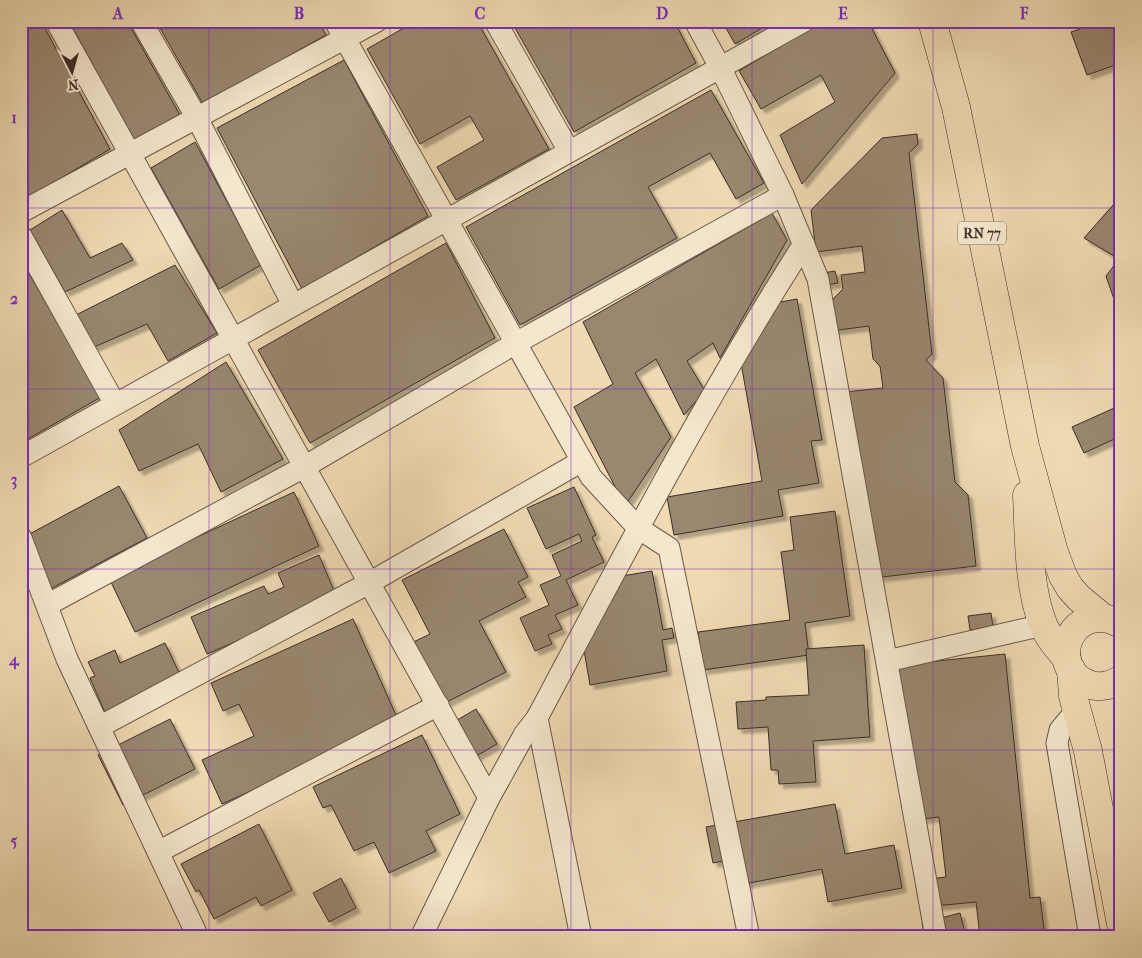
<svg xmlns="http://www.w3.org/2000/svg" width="1142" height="958" font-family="'IM FELL French Canon',serif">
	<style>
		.building { fill: #998770; stroke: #3c2d27; filter: url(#shadow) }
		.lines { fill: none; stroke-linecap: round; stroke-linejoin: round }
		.street-casing { stroke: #69584a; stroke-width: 23 }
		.primary-casing { stroke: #3c2d27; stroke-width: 29 }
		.street { stroke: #f5e7ce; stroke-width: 21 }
		.primary { stroke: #efdab3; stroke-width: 28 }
		.grid { fill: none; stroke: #7b2cbf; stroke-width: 1; stroke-opacity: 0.55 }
		.labels { text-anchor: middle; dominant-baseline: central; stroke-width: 4; stroke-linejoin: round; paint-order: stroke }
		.shield { fill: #f5e7ce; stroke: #746559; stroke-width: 1 }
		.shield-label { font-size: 14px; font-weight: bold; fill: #3c2d27 }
		.neatline { fill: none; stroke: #7b2cbf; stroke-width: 2 }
		.grid-label { font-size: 16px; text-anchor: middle; font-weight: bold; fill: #7b2cbf }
	</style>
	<defs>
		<filter id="shadow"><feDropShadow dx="4.5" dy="4.5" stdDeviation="1" flood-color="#0004"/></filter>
	</defs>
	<rect width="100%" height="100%" fill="#efdab3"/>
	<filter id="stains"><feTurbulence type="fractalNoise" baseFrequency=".004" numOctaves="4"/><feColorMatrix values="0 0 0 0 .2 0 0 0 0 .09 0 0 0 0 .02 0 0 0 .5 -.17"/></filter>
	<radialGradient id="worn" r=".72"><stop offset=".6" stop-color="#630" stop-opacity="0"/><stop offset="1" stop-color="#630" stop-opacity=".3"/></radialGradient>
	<!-- building -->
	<g class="building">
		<path d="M21,21h20l69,128 -84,50 -5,-8z"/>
		<path d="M69,21h58l53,94 -46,26z"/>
		<path d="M156,21h162l8,14 -123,69z"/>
		<path d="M416,21h61l72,128 -93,51 -19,-33 47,-27 -14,-24 -50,28 -53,-95z"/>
		<path d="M511,21h163l22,42 -122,69z"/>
		<path d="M722,21h52l-39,23z"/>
		<path d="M823,21h45l27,52 -93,111 -22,-49 55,-33 -14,-27 -60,34 -22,-38z"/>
		<path d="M1104,21h17v42l-34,12 -16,-43z"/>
		<path d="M344,60l84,156 -126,73 -85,-161z"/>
		<path d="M711,90l53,93 -28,16 -26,-46 -62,34 29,51 -157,87 -54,-98z"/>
		<path d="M917,134l1,10 -9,9 23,201 -6,6 17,18 12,104 13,13 8,71 -111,13 -21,-187 39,-4 -3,-22 -7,-7 -4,-33 -38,5 -3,-27 15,-15 -2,-14 24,-3 -3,-26 -46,6 -5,-42 71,-72z"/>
		<path d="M195,142l66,123 -42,24 -68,-121z"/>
		<path d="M1121,196v114l-4,-2 -11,-32 13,-17 -35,-21z"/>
		<path d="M62,210l28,48 32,-15 11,17 -68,32 -35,-62z"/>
		<path d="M772,213l15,27 -67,118 -7,-15 -26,18 18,30 -21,24 -28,-56 -21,14 36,64 -46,69 -51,-99 39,-23 -30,-62z"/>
		<path d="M446,243l49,95 -185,105 -52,-93z"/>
		<path d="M21,260l80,137 -80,46z"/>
		<path d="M175,265l42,68 -49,28 -21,-37 -53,23 -18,-32z"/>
		<path d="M835,271l3,12 -12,2 -3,-12z"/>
		<path d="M797,299l25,141 -11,1 8,42 -41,7 5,26 -109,19 -7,-38 95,-16 -24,-135 18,-4 -3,-20 11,-17z"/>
		<path d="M226,362l57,97 -62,33 -23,-48 -59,27 -20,-41z"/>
		<path d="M1121,405v31l-37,17 -12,-26z"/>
		<path d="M119,486l28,52 -97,51 -28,-51z"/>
		<path d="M574,487l22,48 -4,2 12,25 -38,18 12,25 -23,10 7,14 -14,6 4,9 -17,7 -15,-33 29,-13 -9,-20 21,-9 -9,-21 30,-14 -3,-7 -33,15 -19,-41z"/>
		<path d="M294,492l25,54 -184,86 -26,-54z"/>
		<path d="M835,511l15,105 -45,7 4,32 -106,15 -5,-38 92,-12 -9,-68 13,-2 -4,-33z"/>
		<path d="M504,529l24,48 -10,5 8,15 -47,24 27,51 -77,39 -32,-61 33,-16 -28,-54z"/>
		<path d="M319,555l18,43 -130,56 -16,-37 73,-31 4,8 16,-7 -6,-14z"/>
		<path d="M652,571l11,59 9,-2 2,10 -12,2 5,31 -77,14 -9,-52 12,-2 -5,-32 25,-4 -3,-17z"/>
		<path d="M991,613l2,14 -23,3 -2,-14z"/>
		<path d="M353,619l47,105 -178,80 -20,-44 52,-24 -15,-32 -16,7 -12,-28z"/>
		<path d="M165,643l18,38 -77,34 -16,-37 5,-2 -7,-14 27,-12 5,13z"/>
		<path d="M864,645l6,92 -57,4 3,41 -37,2 -1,-14h-7l-3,-43 -30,2 -2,-27 30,-2v-3l43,-2 -3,-46z"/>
		<path d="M1005,654l25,244 10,-1 5,40h-65l-4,-35 -52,5 -3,-27 25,-3 -7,-60 -25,3 -16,-155z"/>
		<path d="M476,709l21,35 -29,17 -21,-35z"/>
		<path d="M170,719l25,50 -72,36 -25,-50z"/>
		<path d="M422,735l38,79 -34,17 10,20 -47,22 -15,-31 -20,9 -23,-46 -8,3 -10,-21z"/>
		<path d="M835,804l10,50 49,-9 8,43 -74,14 -6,-33 -83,16 -5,-26 -21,4 -7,-36z"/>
		<path d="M259,824l33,66 -31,16 -5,-9 -42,22 -15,-29 -3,2 -15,-28z"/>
		<path d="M341,878l15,30 -27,14 -16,-29z"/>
		<path d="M960,913l6,24h-41l-3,-14z"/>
	</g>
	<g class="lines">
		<defs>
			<g id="street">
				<path d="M56,21l433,777"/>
				<path d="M141,21l56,97 96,187"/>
				<path d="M335,21l256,456 47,51 31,20 80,389"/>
				<path d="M495,21l74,130"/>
				<path d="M695,21l25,46 63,128 35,84 118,658"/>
				<path d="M21,212l356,-191"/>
				<path d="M21,236l94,168"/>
				<path d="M21,457l783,-436"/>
				<path d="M21,538l46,121 131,278"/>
				<path d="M47,605l257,-138 212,-124 267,-148"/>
				<path d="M887,661l156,-36"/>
				<path d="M1076,711l-16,19 -3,13 33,194"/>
				<path d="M537,718l44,219"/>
				<path d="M99,727l270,-144 213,-122"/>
				<path d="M158,852l280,-147"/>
				<path d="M421,937l68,-139 35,-63 13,-17c85,-160 169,-321 267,-474"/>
			</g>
			<g id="primary">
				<path d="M932,21l24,86 69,339 29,106 9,24 7,12 9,10 23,19"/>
				<path d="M1027,495c2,41 1,91 16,129 5,14 15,24 24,35"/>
				<path d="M1121,624c-49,-27 -79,45 -30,61 10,3 22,0 30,-6"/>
				<path d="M1071,669l2,27 15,55 33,173"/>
			</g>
		</defs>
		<!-- street casing -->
		<use href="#street" class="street-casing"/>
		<!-- primary casing -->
		<use href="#primary" class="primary-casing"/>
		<!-- street -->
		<use href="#street" class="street"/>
		<!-- primary -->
		<use href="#primary" class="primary"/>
	</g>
	<!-- grid -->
	<path class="grid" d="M209,21v916M390,21v916M571,21v916M752,21v916M933,21v916M21,208h1100M21,389h1100M21,569h1100M21,750h1100"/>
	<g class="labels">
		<!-- shield labels -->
		<rect class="shield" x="958" y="221.5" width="48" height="23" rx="4"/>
		<g class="shield-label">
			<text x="982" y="233">RN 77</text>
		</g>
	</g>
	<!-- margin -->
	<rect width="1142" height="958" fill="none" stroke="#efdab3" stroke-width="55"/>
	<!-- north arrow -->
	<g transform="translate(72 72) rotate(174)" stroke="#f5e7ce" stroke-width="4" paint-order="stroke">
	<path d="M0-4L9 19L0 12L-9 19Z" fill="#3c2d27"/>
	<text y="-8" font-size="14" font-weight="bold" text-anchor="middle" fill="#3c2d27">N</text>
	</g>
	<rect x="28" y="28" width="1086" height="902" class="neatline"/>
	<g class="grid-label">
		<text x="118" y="19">A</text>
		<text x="299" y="19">B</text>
		<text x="480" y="19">C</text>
		<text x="662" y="19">D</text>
		<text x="843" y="19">E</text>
		<text x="1024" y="19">F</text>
		<text x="14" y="123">1</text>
		<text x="14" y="304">2</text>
		<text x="14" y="485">3</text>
		<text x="14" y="665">4</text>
		<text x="14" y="846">5</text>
	</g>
	<rect width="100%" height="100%" filter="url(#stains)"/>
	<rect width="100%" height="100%" fill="url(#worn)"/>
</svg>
